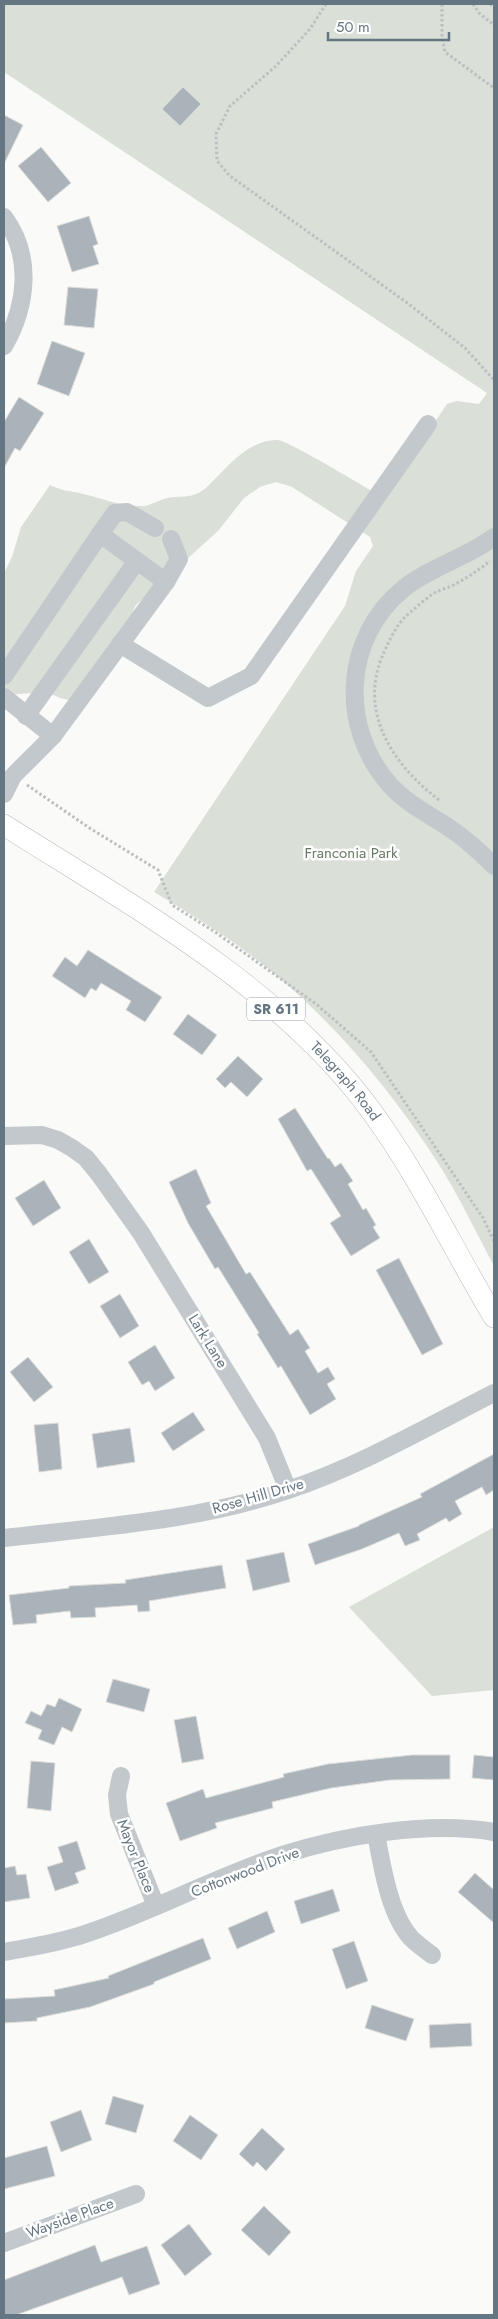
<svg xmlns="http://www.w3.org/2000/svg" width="498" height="2319" font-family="Jost,sans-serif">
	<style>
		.green { fill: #dadfd7 }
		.building { fill: #aab3b9; stroke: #dcdcda }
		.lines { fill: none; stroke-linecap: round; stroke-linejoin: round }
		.major-casing { stroke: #b5babe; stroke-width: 22 }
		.path { stroke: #bbbfc2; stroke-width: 3; stroke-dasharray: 2.5 2.5; stroke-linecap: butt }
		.minor { stroke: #c3c8cc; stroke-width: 18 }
		.major { stroke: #fff; stroke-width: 21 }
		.labels { text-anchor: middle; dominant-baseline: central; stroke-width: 5; stroke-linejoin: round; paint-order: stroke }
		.shield { fill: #fff; stroke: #939fa8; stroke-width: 1 }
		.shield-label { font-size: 14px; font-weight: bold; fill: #657683 }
		.park-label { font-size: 15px; fill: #687a64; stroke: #fff }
		.street-label { font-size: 15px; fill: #657683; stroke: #fff }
	</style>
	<rect width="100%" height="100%" fill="#fafaf8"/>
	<!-- green -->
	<g class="green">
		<path d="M4,4h490v1262c-18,-34 -35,-70 -56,-103 -60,-93 -135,-177 -229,-237 -18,-12 -37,-23 -55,-34l191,-286 11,-35 17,-25 -3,-9 -78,-50 -16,-5 -16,5 -16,11 -26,33 -83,75 -5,13 -57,82 -13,-3 -13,-6 -43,3v-122l8,-16 9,-30 29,-42c10,5 19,6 29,8 20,4 39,13 60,13 9,1 16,-4 25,-7 16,-5 27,2 43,-12 19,-18 41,-48 71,-47 11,1 90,49 106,58l63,-94 10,-3 22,3 8,-11 -483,-321z"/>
		<path d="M494,1527v163l-62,6 -83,-89z"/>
	</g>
	<!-- building -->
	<g class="building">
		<path d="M183,87l18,17 -21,22 -18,-17z"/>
		<path d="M4,115l19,10 -19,39z"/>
		<path d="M41,147l30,36 -23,19 -30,-36z"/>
		<path d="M89,216l9,28 -5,2 6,18 -27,8 -15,-46z"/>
		<path d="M68,287l30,2 -4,39 -30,-3z"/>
		<path d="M52,341l33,12 -16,43 -32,-12z"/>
		<path d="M19,397l25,16 -24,38 -5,-3 -11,20v-46z"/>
		<path d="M88,950l74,47 -17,25 -19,-12 5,-9 -30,-18 -5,8 -5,-3 -6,10 -33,-22 13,-19 12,9z"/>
		<path d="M188,1014l29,21 -15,20 -29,-21z"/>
		<path d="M238,1056l25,23 -16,18 -16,-15 -6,6 -9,-9z"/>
		<path d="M295,1108l33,51 1,-1 6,9 6,-4 12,18 -5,3 15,26 3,-2 10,17 -3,2 7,11 -29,18 -21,-33 11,-7 -30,-47 -4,2 -29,-52z"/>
		<path d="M196,1169l15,34 -5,3 40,68 4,-2 40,63 8,-6 12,19 -5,3 13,22 10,-6 7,12 -8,5 9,15 -26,16 -29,-49 -3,2 -21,-34 2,-1 -41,-66 -3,2 -27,-46 -19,-41z"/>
		<path d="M44,1180l17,28 -28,18 -18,-28z"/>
		<path d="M89,1239l20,33 -20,12 -20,-32z"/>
		<path d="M399,1258l44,86 -21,11 -46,-85z"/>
		<path d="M120,1294l19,32 -19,12 -20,-32z"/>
		<path d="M155,1345l20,33 -20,13 -6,-10 -7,4 -14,-23z"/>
		<path d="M28,1357l25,30 -19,15 -24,-30z"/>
		<path d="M193,1412l12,18 -32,21 -12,-18z"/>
		<path d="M58,1423l4,46 -23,3 -5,-47z"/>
		<path d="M130,1428l5,34 -38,6 -5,-34z"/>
		<path d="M494,1454v36l-8,5 -4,-8 -27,14 7,13 -13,8 -3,-4 -29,16 3,6 -15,6 -6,-13 -37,16 -47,16 -7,-21 51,-18v-1l63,-28 -2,-3z"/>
		<path d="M284,1552l6,30 -37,9 -7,-31z"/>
		<path d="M222,1565l4,23 -77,13 1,10 -12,1 -1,-7 -42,3 1,9 -25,1 -1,-7 -34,4 1,8 -24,2 -4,-30 60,-7v-2l57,-3 -1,-3z"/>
		<path d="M113,1679l37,10 -6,23 -38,-10z"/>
		<path d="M59,1698l23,11 -10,23 -10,-5 -8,18 -16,-6 4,-9 -17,-7 6,-12 10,5 6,-12 8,3z"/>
		<path d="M196,1716l8,43 -22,4 -8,-43z"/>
		<path d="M412,1755h38v24l-60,1 -59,8 -59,14 1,6 -58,15 2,5 -37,13 -14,-38 37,-14 3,9 78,-21 -1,-3 45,-10z"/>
		<path d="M474,1755l20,2v23l-22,-2z"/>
		<path d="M31,1761l24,2 -4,48 -24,-3z"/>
		<path d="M77,1841l9,28 -11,4 4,10 -24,8 -8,-24 16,-5 -5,-15z"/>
		<path d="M15,1866l2,9 9,-1 4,24 -26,4v-34z"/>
		<path d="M475,1873l19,17v33l-36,-31z"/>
		<path d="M333,1889l7,22 -39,13 -7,-23z"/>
		<path d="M267,1911l8,21 -38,17 -9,-21z"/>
		<path d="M203,1938l8,21 -57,23v2l-64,23 -53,11v3l-33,2v-24l51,-3 -1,-6 55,-12 -1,-2z"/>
		<path d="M354,1941l14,40 -22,8 -14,-40z"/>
		<path d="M372,2005l42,14 -8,22 -41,-13z"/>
		<path d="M471,2023l1,23 -42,2 -1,-23z"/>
		<path d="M113,2096l31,9 -8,28 -31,-9z"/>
		<path d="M81,2110l11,30 -31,12 -11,-30z"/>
		<path d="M190,2115l28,20 -17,25 -28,-19z"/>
		<path d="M262,2128l23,21 -19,22 -9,-9 -4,5 -14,-13z"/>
		<path d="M47,2146l8,30 -51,13v-31z"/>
		<path d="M264,2206l27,26 -22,24 -28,-26z"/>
		<path d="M189,2224l23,30 -27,22 -24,-31z"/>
		<path d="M95,2245l6,17 46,-16 13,38 -31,11 -7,-18 -106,38h-12v-35z"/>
	</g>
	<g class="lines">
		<defs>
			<g id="major">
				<path id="s1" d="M4,825c128,81 278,163 368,287 47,64 81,137 122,205"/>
			</g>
		</defs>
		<!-- major casing -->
		<use href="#major" class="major-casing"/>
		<!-- path -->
		<g class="path">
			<path d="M326,4l-16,25 -34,37 -46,40 -14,28 1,27 13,15 176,126 59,46 29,32"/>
			<path d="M442,4v33l3,15 49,36"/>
			<path d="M473,4l7,10 14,11"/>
			<path d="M490,4l4,3"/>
			<path d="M27,785l64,44 67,41 14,35 43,27 101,72 55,48 112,166 11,23"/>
			<path d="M439,800c-47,-36 -83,-90 -54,-150 5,-11 11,-24 20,-33 9,-8 19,-17 29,-24 8,-4 17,-6 25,-11 11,-6 21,-13 31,-21"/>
		</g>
		<!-- minor -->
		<g class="minor">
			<path d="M4,217c29,39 23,89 0,129"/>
			<path d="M100,534l15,-21 12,-1 28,16"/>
			<path d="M494,537c-28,21 -64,30 -91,52 -60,49 -64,139 -13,196 16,18 38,29 58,42 17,11 32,25 46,39"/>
			<path d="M166,582l13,-23 -8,-20"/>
			<path d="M120,644l88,54 43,-22 177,-252"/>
			<path d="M4,676l96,-142 66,48 -113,154 -40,40 -9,18"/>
			<path d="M4,697l49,39"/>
			<path d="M26,716l111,-155"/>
			<path d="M4,1136l38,-1 16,5 14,8 14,10 13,16 42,59 126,205 21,52"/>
			<path d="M4,1538c94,-11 194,-17 284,-48 72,-24 139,-63 206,-97"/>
			<path d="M121,1776l-4,19 2,19 37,92"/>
			<path d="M376,1834c6,31 13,80 35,104 6,6 14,12 21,17"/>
			<path d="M4,1952c27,-5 55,-9 81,-18 67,-22 130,-57 197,-79 63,-20 146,-34 212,-23"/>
			<path d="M4,2243l132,-49"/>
		</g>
		<!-- major -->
		<use href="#major" class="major"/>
	</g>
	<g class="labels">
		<!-- shield labels -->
		<rect class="shield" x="247" y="997.5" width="58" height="23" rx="4"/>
		<g class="shield-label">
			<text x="276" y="1009">SR 611</text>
		</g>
		<!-- park labels -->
		<g class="park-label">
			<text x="351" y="853">Franconia Park</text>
		</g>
		<!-- street labels -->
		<g class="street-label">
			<text stroke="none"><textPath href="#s1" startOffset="429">Telegraph Road</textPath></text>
			<text transform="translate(208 1341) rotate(58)">Lark Lane</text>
			<text transform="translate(258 1496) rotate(-16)">Rose Hill Drive</text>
			<text transform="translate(136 1856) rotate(68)">Mayor Place</text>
			<text transform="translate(245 1872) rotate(-21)">Cottonwood Drive</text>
			<text transform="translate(70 2218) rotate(-20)">Wayside Place</text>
		</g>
	</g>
	<!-- border -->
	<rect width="498" height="2319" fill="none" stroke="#657683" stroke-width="10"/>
	<!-- scale -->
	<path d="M328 32v8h121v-8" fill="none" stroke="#657683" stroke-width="2.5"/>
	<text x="336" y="32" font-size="15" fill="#657683" stroke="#ffffff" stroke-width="4" paint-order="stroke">50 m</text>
</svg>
